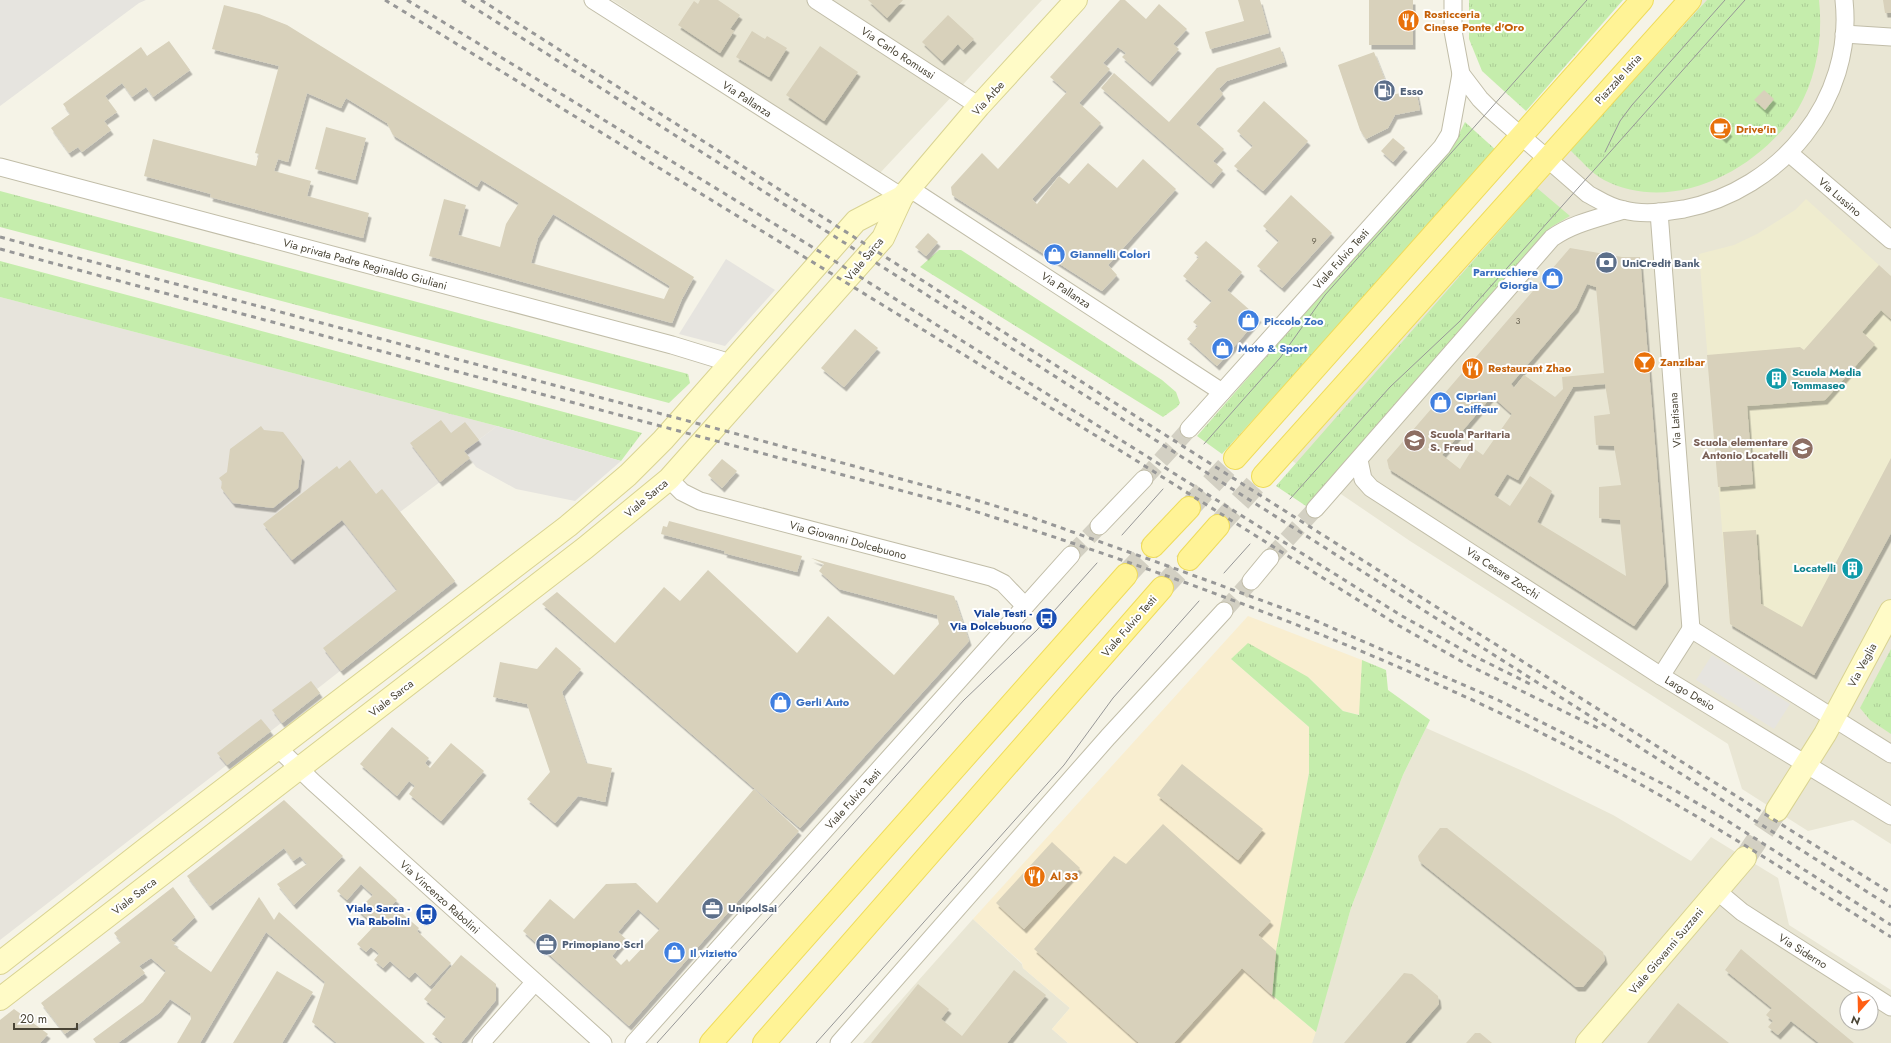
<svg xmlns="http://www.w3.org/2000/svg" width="1891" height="1043" font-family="Jost,sans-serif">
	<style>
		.residential { fill: #e9e6d4; fill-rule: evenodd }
		.commercial { fill: #f9eed0 }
		.industrial { fill: #e7e4dc }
		.education { fill: #efeccf }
		.grass { fill: url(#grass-tufts) }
		.parking { fill: #e6e4df }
		.building { fill: #d8d1bb; fill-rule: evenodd; filter: url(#shadow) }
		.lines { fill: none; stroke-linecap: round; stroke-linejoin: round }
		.street-tunnel { stroke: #d3d0c3; stroke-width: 17; stroke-dasharray: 17 8; stroke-linecap: butt }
		.secondary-tunnel { stroke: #d3d0c3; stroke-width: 22; stroke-dasharray: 22 11; stroke-linecap: butt }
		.primary-tunnel { stroke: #d3d0c3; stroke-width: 22; stroke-dasharray: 22 11; stroke-linecap: butt }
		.street-casing { stroke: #c1bda8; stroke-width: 19 }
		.secondary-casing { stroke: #d9d392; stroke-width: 24 }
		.primary-casing { stroke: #efdc5b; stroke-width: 24 }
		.street { stroke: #fff; stroke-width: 17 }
		.secondary { stroke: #fffbc7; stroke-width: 22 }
		.primary { stroke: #fff396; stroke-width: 22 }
		.tram { stroke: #979797; stroke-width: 1 }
		.rail { stroke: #979797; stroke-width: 3; stroke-dasharray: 5 5; stroke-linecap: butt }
		.labels { text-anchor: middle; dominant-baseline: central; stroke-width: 4; stroke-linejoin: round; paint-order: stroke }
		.number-label { font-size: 9px; fill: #6d6756 }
		.food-label { font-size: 11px; font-weight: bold; fill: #c56008; stroke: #fff; text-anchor: start }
		.street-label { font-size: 11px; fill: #494435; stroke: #fff }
		.service-label { font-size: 11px; font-weight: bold; fill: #4e5e75; stroke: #fff; text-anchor: start }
		.shop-label { font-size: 11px; font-weight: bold; fill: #366cbe; stroke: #fff; text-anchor: start }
		.culture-label { font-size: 11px; font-weight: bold; fill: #0d838f; stroke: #fff; text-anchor: start }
		.education-label { font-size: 11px; font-weight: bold; fill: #785e54; stroke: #fff; text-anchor: start }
		.transit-label { font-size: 11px; font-weight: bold; fill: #164399; stroke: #fff; text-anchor: end }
	</style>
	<defs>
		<pattern id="grass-tufts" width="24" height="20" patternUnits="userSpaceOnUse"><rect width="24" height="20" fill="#c5edac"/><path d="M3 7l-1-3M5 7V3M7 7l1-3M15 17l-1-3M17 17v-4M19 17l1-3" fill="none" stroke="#abcc95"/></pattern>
		<filter id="shadow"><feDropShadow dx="2.5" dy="4.5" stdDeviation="0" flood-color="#0004"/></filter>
	</defs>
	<rect width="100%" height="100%" fill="#f5f3e7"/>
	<!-- residential -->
	<g class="residential">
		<path d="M612,0h430l-162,173z"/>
		<path d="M1699,0h192v844l-38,-24 -45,11 -66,-42 -14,-45 -318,-203 -125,-85z"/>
		<path d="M1426,728l99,44 88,43 78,46 20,-24 67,41 11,47 102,65v53h-579l39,-135 52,-133zM1847,999h24v24h-24z"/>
		<path d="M973,919l49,45 1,4 47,40 -18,21 16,14h-205z"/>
	</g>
	<!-- commercial -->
	<path class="commercial" d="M1248,616l114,44 -2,55 -17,-4 -35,-34 -77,-18 78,68v46l-37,222 44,37 -4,11h-244l-16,-14 18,-21 -47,-40 -1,-5 -49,-44z"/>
	<!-- industrial -->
	<path class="industrial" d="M0,297l497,129 -33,25 6,7 -6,6 -64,48 55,69 -138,108 3,4 -320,247z"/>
	<!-- education -->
	<path class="education" d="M1806,199l85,77v257l-77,142 -84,-51 -31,-370 35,-9 23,-11 38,-24z"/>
	<!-- grass -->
	<g class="grass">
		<path d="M1469,0h154l-97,111 -44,-40 -13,-32z"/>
		<path d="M1707,0h112c4,36 -2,77 -21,109 -38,60 -124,107 -194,71 -12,-6 -24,-21 -34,-30z"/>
		<path d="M1465,122l32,29 -275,303 -25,-18 259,-296z"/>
		<path d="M1537,188l33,28 -19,11 -245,279 -30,-20z"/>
		<path d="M0,191l688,183 2,9 -21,20 -669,-176z"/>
		<path d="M939,250h22l201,130 14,12 4,11 -3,4 -14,10 -243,-150z"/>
		<path d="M0,261l642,172 -21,28 -124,-35 -497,-129z"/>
		<path d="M1248,643l60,34 35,34 16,4 3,-55 24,10 2,20 42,30 -27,55 -52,133 -35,124 -44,-37 4,-44 33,-178v-46l-78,-68z"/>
		<path d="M1891,649v85l-21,-14 -10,-12z"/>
	</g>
	<!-- parking -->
	<g class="parking">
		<path d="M0,0h146l-7,3 -139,103z"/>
		<path d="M726,259l49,31 -50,56 -46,-12z"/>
		<path d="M497,426l124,35 -46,40 -59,-12 -40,-22 -12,-16z"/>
		<path d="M1712,655l78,49 -16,25 -78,-49z"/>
	</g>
	<!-- building -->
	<g class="building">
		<path d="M700,0h18l22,15 -10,14 4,2 -14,22 -42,-28 16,-24 4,3z"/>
		<path d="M868,0h35l-16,18z"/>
		<path d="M1120,0h5l21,19 13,-15 28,25 -14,15 6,5 -29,33 -28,-25 4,-4 -8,-6 -15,16 7,6 -31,34 22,20 -69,76 5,5 22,-28 10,8 19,-21 29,25 26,-29 33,30 -68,76 9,10 -15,16 -150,-96 -1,-8 31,-34 16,16 69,-77 -17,-15z"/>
		<path d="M1238,0h22l9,33 -59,16 -5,-17 39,-11z"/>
		<rect x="1369" y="0" width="44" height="45"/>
		<path d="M1883,0h8v13h-6z"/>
		<path d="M224,5l35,9 28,11 407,252 -12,22 -10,24 -243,-67 15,-57 22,6 -8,30 42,12 6,-23 13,-21 -38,-23 -4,7 -84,-52 -6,-12 -41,-25 -5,10 -34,-15 -19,69 -10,-3 -4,12 37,10 -4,15 62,17 -6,25 -153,-41 1,-3 -67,-18 9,-37 103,27 3,-12 -4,-1 24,-87 -67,-17zM553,214l117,72 -6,13 -133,-36 7,-25z"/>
		<path d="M948,15l26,24 -11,11 -5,-6 -16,17 -20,-19z"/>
		<path d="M752,31l13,8 2,-3 20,12 -18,29 -33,-20z"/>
		<path d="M169,41l21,29 -37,27 -7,-10 -14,10 -10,-14 -17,13 12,16 -13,9 7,9 -29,22 -4,-5 -9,6 -18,-25 19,-14 -7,-10 78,-57 6,9z"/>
		<path d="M820,46l38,26 -34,49 -38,-26z"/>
		<path d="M1280,47l5,15 -58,19 -8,8 4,5 -27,30 28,25 -11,12 10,9 -12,14 -110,-96 13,-15 55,49 48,-54z"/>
		<path d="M1374,52l17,43 25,-5 4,20 -25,5 -7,13 -22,11 -6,-9 -22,-65z"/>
		<path d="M1764,90l10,9 -9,11 -11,-10z"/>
		<path d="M1264,101l44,40 -45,50 -29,-25 19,-20 -16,-15z"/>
		<path d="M1716,119l14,13 -6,7 -14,-13z"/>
		<path d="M326,127l40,11 -11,42 -40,-11z"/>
		<path d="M1393,138l12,10 -12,14 -12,-11z"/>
		<path d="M1291,195l41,38 -50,55 -25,-22 22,-25 -16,-15z"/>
		<path d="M928,233l10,9 -12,14 -11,-9z"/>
		<path d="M1206,241l36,31 -15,18 32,28 -42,48 -30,-27 11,-13 -5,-4 19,-21 -29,-25 16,-19 -5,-4z"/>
		<path d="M1570,248l52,9h18l26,325 -32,44 -245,-157 -2,-9zM1587,284l9,3 8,86 -42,4 1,12 -8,8 -31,-22 -10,13 -3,-4 65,-76zM1605,384l5,30 -16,2 2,29 18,1 7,39 -22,2v31l21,2 6,56 -89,-54 15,-31 -22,-15 -20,30 -16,-11 13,-21 11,6 55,-93zM1492,396l20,18 -29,41 -10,-7 -13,21 -18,-14z"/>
		<path d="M1879,265l12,11v43l-10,-9 -19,22 13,12 -50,56 -78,6 6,78 -35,3 -11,-132 93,-8 4,3z"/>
		<path d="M855,329l23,19 -34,39 -23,-19z"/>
		<path d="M441,420l10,13 14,-11 14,18 -15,11 6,7 -30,24 -30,-39z"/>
		<path d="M261,426l3,4 19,2 19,25 -4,31 -25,20 -40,-5 -12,-15 1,-6 -3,-4 8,-6 3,-23z"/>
		<path d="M1891,458v75l-77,142 -84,-51 -7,-92 33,-2 5,74 41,23z"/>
		<path d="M722,459l15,12 -15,17 -14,-13z"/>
		<path d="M350,460l26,34 6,-5 73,92 -114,90 -18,-23 74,-58 -55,-70 -50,40 -29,-36 74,-58 2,3z"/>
		<path d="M669,521l133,35 -5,16 -73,-19 1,-2 -64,-17 2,-8 4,1z"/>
		<path d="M811,558l143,38 15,45 -169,187 -258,-224 15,-12 58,51 49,-56 16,14 28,-31 89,83 31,-37 66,59 45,-51 -2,-9 -98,-26 -20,-18 5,-7z"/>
		<path d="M556,647l25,22 -19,23 24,71 26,5 -7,34 -27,-6 -23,27 -28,-24 23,-27 -23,-68 -34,-7 7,-35 37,7z"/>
		<path d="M311,681l9,12 -38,30 -10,-13z"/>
		<path d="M261,719l10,12 -44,34 -10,-12z"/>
		<path d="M392,727l37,31 -4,5 5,5 21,-25 33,28 -43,50 -32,-27 6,-8 -6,-5 -12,15 -37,-32z"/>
		<path d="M1182,764l81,65 -25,31 -81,-65z"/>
		<path d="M754,789l45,42 -170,195 -106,-95 27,-32 24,20 32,-35 30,-1 21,20zM638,909l22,20 -31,33 -2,-3 -6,6 -9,-9 14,-17 -8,-7z"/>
		<path d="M284,800l59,56 -49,49 -17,-21 30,-20 -7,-8 -7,5 -9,-13 -74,58 -23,-30z"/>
		<path d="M1163,824l108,97 -13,14 18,16 -4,44 -30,-27 -68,75h-35l-105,-94 80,-93 12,8z"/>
		<path d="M1440,828h7l156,124 2,8 -22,27h-7l-157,-126 -1,-5z"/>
		<path d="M1052,842l28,26 -56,61 -28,-26z"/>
		<path d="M360,866l37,34 -5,5 27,23 -2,3 34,32 -21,23 -15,-14 -6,6 -19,-17 -7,7 -9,-8 5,-6 -4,-4 -4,-3 -5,5 -9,-8 18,-19 -17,-15 15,-15 -12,-11 -14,16 -10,-9z"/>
		<path d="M173,887l22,30 -24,23 5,3 -3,2 38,27 48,-75 15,23 5,-8 146,131h-88l-25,-21 13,-40 -59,-50 -66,111h-23l14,-24 -1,-6 -20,-14 -11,14 -41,30h-22l-3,-4 50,-37 23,-31 -15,-13 -12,8 6,7 -80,61 -24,-31 80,-61 -7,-9z"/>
		<path d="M1741,949l113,94h-35l-28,-22 -13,14 -10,-8 5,-6 -7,-6 6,-7 -47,-38z"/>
		<path d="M461,955l35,29v16l-35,43h-18l-11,-9 14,-17 -22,-18z"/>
		<path d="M1014,970l32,25 -39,48h-136l47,-59 31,25 -8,10 21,17z"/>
		<path d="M277,971l36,21 -31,51h-49z"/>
		<path d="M1404,973l8,1 26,22 1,8 -34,39h-61z"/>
		<path d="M1678,1003l51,40h-82z"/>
		<path d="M14,1009l34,25 -8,9h-40v-23z"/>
		<path d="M1475,1033h5l12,10h-26z"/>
	</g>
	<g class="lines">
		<!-- street-tunnel -->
		<g class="street-tunnel">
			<path d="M1144,479l45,-50"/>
			<path d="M1071,555l28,-29"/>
			<path d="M1270,558l45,-49"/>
			<path d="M1224,611l27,-30"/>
		</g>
		<!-- secondary-tunnel -->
		<path class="secondary-tunnel" d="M1745,858l32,-48"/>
		<!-- primary-tunnel -->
		<g class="primary-tunnel">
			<path d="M1189,508l46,-50"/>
			<path d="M1218,526l45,-50"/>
			<path d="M1126,575l27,-29"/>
			<path d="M1162,588l27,-29"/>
		</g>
		<defs>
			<g id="street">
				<path d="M593,0l309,197"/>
				<path d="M816,0l163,106"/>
				<path d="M1453,0v31l8,43 19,25 10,10 98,85c11,6 23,14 36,16 19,5 41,2 60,-1 96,-19 171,-109 160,-209"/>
				<path d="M1844,34l47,3"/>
				<path d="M1789,153l102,87"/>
				<path d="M0,167l672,178 49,15 8,6"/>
				<path d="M909,188l313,204"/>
				<path d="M1659,212l32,417"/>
				<path d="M1189,429l253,-282 8,-13 11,-60"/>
				<path d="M1359,460l4,19 8,9 290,188 230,140"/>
				<path d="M669,479l13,13 18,9 291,76 12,6 22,23"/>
				<path d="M1315,509l237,-271c21,-15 47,-20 72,-28"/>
				<path d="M1099,526l45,-47"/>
				<path d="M1251,581l19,-23"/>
				<path d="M1691,629l200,125"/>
				<path d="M1661,676l30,-47"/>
				<path d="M279,749l34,33 290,261"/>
				<path d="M1717,891l25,21 149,95"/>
				<path d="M481,1043l53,-60"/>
				<path d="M634,1043l437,-488"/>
				<path d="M839,1043l269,-306 116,-126"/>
			</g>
			<g id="secondary">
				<path d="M1777,810l48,-76 66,-123"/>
				<path d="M0,963l147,-115 421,-322 60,-51 35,-35 193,-219 46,-24"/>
				<path d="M0,999l585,-451 84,-69 214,-241 19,-41 77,-91 97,-106"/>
				<path d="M1587,1043l158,-185"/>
			</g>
			<g id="primary">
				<path d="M1235,458l407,-458"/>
				<path d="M1263,476l427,-476"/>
				<path d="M1153,546l36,-38"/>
				<path d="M1189,559l29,-33"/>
				<path d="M711,1043l415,-468"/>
				<path d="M764,1043l398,-455"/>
			</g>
		</defs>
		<!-- street casing -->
		<use href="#street" class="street-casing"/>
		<!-- secondary casing -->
		<use href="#secondary" class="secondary-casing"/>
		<!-- primary casing -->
		<use href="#primary" class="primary-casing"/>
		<!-- street -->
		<use href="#street" class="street"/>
		<!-- secondary -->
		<use href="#secondary" class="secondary"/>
		<!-- primary -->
		<use href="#primary" class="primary"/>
		<!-- tram -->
		<g class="tram">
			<path d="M1605,152l15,-31 12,-16 93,-105"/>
			<path d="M1204,444l76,-86 45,-63 262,-295"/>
			<path d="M1290,499l100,-112 70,-66 285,-321"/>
			<path d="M1122,535l41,-46"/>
			<path d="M1224,573l26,-29"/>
			<path d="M657,1043l307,-343 73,-70 60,-67"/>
			<path d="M816,1043l248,-278 49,-67 86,-97"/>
		</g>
		<!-- rail -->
		<g class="rail">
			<path d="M385,0l744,456 267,168 72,41 132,64"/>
			<path d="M407,0l402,245 593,371 72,40 56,28"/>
			<path d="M462,0l1429,907"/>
			<path d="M481,0c470,298 938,598 1410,893"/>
			<path d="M0,237l748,200 215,59 65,20 137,49 142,52 191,83 173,88 52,30 168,107"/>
			<path d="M0,249l955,256c223,70 444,152 651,261 98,51 191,112 285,171"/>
		</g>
	</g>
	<!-- icons -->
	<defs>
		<symbol id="restaurant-disc" viewBox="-11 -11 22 22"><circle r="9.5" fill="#e8710a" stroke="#fff"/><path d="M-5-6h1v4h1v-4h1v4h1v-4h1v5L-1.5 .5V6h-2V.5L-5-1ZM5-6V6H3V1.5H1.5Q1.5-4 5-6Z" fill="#fff"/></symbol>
		<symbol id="fuel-disc" viewBox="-11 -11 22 22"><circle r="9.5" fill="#5c6f8a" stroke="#fff"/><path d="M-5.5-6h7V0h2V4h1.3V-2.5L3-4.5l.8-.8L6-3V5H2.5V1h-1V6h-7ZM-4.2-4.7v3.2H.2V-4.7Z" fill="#fff"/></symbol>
		<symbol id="cafe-disc" viewBox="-11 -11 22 22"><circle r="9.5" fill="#e8710a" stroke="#fff"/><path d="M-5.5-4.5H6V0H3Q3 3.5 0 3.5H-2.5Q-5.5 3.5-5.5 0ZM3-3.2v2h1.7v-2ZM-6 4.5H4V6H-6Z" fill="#fff"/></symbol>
		<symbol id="shop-disc" viewBox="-11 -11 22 22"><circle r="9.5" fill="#3f7fe0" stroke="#fff"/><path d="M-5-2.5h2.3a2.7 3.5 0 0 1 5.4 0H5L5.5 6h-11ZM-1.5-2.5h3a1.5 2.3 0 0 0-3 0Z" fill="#fff"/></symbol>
		<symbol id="bank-disc" viewBox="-11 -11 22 22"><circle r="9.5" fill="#5c6f8a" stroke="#fff"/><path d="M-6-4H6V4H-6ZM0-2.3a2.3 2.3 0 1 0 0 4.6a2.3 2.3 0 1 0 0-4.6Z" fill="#fff"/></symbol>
		<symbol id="bar-disc" viewBox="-11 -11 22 22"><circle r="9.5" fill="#e8710a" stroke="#fff"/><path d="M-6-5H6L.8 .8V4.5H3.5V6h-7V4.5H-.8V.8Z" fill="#fff"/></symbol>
		<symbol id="building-disc" viewBox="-11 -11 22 22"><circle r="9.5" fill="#0f9aa8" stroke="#fff"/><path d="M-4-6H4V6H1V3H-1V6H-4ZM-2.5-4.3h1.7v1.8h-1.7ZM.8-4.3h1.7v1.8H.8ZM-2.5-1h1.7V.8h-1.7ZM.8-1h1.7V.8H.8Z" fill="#fff"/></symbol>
		<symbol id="school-disc" viewBox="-11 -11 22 22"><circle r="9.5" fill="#8d6e63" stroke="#fff"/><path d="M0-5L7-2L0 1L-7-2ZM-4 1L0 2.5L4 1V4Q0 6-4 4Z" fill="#fff"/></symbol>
		<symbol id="bus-disc" viewBox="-11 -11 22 22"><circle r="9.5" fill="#1a4fb4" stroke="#fff"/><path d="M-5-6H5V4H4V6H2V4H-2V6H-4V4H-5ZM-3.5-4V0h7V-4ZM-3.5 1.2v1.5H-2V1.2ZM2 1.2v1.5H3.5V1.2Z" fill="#fff"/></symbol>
		<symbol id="office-disc" viewBox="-11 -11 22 22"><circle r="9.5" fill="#5c6f8a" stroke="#fff"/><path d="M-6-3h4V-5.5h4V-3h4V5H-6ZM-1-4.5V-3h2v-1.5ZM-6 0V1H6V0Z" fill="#fff"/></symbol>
	</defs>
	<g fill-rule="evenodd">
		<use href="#restaurant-disc" x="1396" y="8" width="25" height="25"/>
		<use href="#fuel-disc" x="1372" y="78" width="25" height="25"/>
		<use href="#cafe-disc" x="1708" y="116" width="25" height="25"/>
		<use href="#shop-disc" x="1042" y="242" width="25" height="25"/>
		<use href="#bank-disc" x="1594" y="250" width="25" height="25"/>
		<use href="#shop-disc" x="1540" y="266" width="25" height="25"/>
		<use href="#shop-disc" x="1236" y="308" width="25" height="25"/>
		<use href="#shop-disc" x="1210" y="336" width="25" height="25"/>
		<use href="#bar-disc" x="1632" y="350" width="25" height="25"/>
		<use href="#restaurant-disc" x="1460" y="356" width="25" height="25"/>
		<use href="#building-disc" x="1764" y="366" width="25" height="25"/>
		<use href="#shop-disc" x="1428" y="390" width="25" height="25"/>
		<use href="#school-disc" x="1402" y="428" width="25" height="25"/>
		<use href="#school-disc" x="1790" y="436" width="25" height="25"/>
		<use href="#building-disc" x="1840" y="556" width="25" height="25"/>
		<use href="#bus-disc" x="1034" y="606" width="25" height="25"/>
		<use href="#shop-disc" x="768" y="690" width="25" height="25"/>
		<use href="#restaurant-disc" x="1022" y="864" width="25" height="25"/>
		<use href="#office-disc" x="700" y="896" width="25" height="25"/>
		<use href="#bus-disc" x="414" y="902" width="25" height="25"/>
		<use href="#office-disc" x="534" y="932" width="25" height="25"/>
		<use href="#shop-disc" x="662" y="940" width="25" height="25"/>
	</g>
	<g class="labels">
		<!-- number labels -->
		<g class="number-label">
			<text x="1314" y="240">9</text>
			<text x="1518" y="320">3</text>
		</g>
		<!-- food labels -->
		<g class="food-label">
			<text x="1424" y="14">Rosticceria<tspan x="1424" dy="13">Cinese Ponte d'Oro</tspan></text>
			<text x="1736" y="129">Drive'in</text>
			<text x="1660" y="362">Zanzibar</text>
			<text x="1488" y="368">Restaurant Zhao</text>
			<text x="1050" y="876">Al 33</text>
		</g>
		<!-- street labels -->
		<g class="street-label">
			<text transform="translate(898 53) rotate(33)">Via Carlo Romussi</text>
			<text transform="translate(1618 79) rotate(-48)">Piazzale Istria</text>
			<text transform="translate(988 98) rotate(-48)">Via Arbe</text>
			<text transform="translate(747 99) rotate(33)">Via Pallanza</text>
			<text transform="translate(1840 197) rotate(41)">Via Lussino</text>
			<text transform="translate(864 259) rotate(-50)">Viale Sarca</text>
			<text transform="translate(1341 259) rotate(-48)">Viale Fulvio Testi</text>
			<text transform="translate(365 264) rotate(15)">Via privata Padre Reginaldo Giuliani</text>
			<text transform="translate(1066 290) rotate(33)">Via Pallanza</text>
			<text transform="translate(1675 420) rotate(-94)">Via Latisana</text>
			<text transform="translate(646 498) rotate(-40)">Viale Sarca</text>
			<text transform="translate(848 540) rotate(15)">Via Giovanni Dolcebuono</text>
			<text transform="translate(1503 573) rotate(33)">Via Cesare Zocchi</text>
			<text transform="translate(1129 626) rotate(-49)">Viale Fulvio Testi</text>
			<text transform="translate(1862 665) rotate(-62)">Via Veglia</text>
			<text transform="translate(1690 693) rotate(31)">Largo Desio</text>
			<text transform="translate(391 698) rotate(-38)">Viale Sarca</text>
			<text transform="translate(853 799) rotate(-48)">Viale Fulvio Testi</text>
			<text transform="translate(134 896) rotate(-38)">Viale Sarca</text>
			<text transform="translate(440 897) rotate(42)">Via Vincenzo Rabolini</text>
			<text transform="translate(1666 951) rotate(-50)">Viale Giovanni Suzzani</text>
			<text transform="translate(1803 951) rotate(32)">Via Siderno</text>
		</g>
		<!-- service labels -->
		<g class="service-label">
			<text x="1400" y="91">Esso</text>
			<text x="1622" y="263">UniCredit Bank</text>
			<text x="728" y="908">UnipolSai</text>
			<text x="562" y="944">Primopiano Scrl</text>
		</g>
		<!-- shop labels -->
		<g class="shop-label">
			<text x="1070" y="254">Giannelli Colori</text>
			<text x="1538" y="272" text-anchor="end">Parrucchiere<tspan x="1538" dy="13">Giorgia</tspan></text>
			<text x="1264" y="321">Piccolo Zoo</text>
			<text x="1238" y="348">Moto &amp; Sport</text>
			<text x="1456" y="396">Cipriani<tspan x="1456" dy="13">Coiffeur</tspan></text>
			<text x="796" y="702">Gerli Auto</text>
			<text x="690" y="953">Il vizietto</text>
		</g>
		<!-- culture labels -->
		<g class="culture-label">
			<text x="1792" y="372">Scuola Media<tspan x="1792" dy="13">Tommaseo</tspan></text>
			<text x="1836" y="568" text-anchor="end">Locatelli</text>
		</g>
		<!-- education labels -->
		<g class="education-label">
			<text x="1430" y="434">Scuola Paritaria<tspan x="1430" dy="13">S. Freud</tspan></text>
			<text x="1788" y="442" text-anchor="end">Scuola elementare<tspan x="1788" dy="13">Antonio Locatelli</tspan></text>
		</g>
		<!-- transit labels -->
		<g class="transit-label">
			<text x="1032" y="613">Viale Testi -<tspan x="1032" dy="13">Via Dolcebuono</tspan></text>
			<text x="410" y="908">Viale Sarca -<tspan x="410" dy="13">Via Rabolini</tspan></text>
		</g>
	</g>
	<!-- north arrow -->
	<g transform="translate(1859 1011) rotate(200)"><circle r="19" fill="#ffffff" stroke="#b6b4ae"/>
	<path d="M0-3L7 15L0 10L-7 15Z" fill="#ff5f14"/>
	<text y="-6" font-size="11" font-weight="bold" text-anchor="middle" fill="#494435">N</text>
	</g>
	<!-- scale -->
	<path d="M14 1023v6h63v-6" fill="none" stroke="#494435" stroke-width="2"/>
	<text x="20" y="1023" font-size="12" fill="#494435" stroke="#ffffff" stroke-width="3" paint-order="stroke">20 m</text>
</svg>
